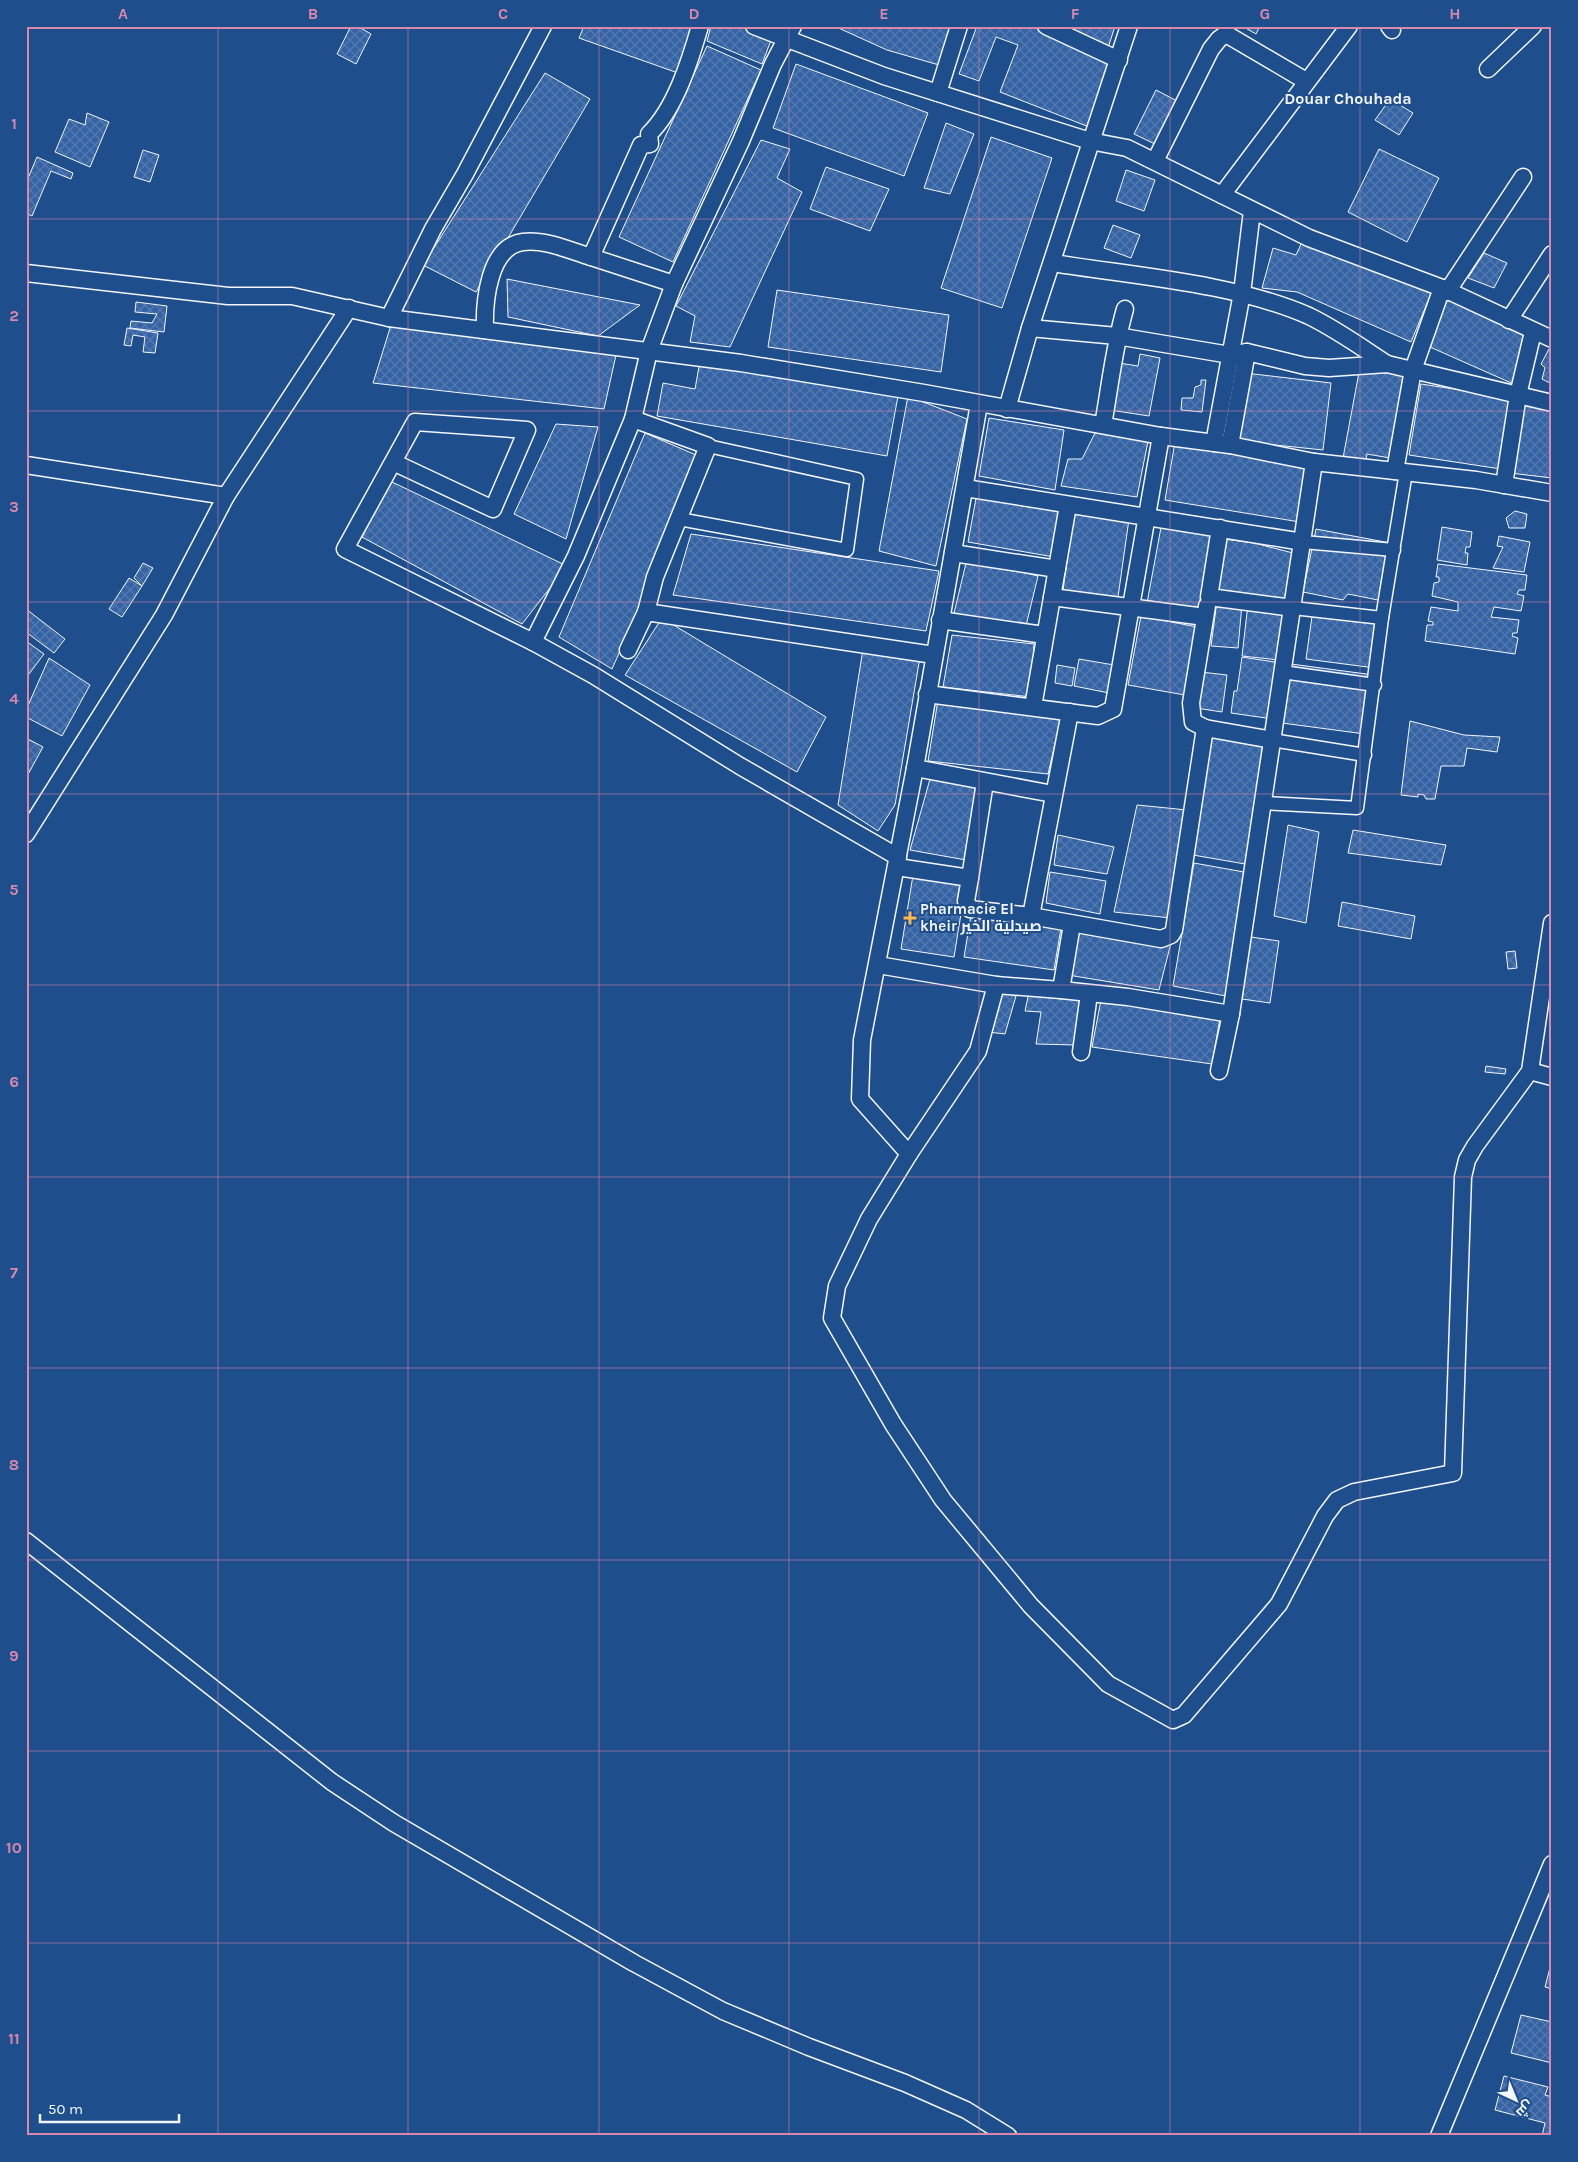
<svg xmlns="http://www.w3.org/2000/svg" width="1578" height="2162" font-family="Karla,Cairo,sans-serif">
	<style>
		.building { fill: url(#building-cross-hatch); stroke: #f2f6ff }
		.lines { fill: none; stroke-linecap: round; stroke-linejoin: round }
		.pedestrian-casing { stroke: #f2f6ff; stroke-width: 15 }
		.minor-casing { stroke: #f2f6ff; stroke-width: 19 }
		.pedestrian { stroke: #1f4e8c; stroke-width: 12 }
		.minor { stroke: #1f4e8c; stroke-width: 16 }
		.grid { fill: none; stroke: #da87ad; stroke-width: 1; stroke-opacity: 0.55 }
		.poi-dot { fill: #ffb74d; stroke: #1f4e8c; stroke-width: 2 }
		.labels { text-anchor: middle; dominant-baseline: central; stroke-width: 4; stroke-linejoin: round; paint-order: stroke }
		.poi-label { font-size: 15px; font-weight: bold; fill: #f2f6ff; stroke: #1f4e8c; text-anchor: start }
		.neighbourhood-label { font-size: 16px; font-weight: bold; fill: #f2f6ff; stroke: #1f4e8c }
		.neatline { fill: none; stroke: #da87ad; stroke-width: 2 }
		.grid-label { font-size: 16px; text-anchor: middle; font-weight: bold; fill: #da87ad }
	</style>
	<defs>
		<pattern id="building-cross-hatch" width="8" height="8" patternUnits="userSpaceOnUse" patternTransform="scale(1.25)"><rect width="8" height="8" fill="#3563a3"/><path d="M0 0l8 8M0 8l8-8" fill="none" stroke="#537ab1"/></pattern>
	</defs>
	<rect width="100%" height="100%" fill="#1f4e8c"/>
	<!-- building -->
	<g class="building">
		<path d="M351,26h6l14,8 -15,30 -19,-10z"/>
		<path d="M584,26h110l-16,47 -99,-35z"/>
		<path d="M711,26h24l38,9 -11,29 -55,-23z"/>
		<path d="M834,26h116l-11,39 -52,-15z"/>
		<path d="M977,26h53l85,33 -26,68 -89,-35 18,-47 -22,-8 -17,44 -20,-7z"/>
		<path d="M1055,26h60l-7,22z"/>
		<path d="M1242,26h18l-4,8z"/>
		<path d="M707,46l54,24 -88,192 -54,-25z"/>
		<path d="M796,64l132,49 -24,63 -131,-48z"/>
		<path d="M545,73l45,26 -114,193 -53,-27z"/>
		<path d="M1156,90l23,12 -22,43 -23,-11z"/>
		<path d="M1390,99l23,14 -14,22 -24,-15z"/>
		<path d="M87,113l22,9 -19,45 -35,-15 14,-33 16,6z"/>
		<path d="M946,123l28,11 -24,60 -26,-6z"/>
		<path d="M991,137l61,21 -50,150 -61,-20z"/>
		<path d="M761,140l29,9 -13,29 25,14 -72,155 -40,-5 5,-26 -19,-10z"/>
		<path d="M1379,149l60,29 -32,64 -59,-30z"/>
		<path d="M143,150l16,5 -9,27 -16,-5z"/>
		<path d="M37,157l36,16 -2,6 -20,-8 -19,45 -6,-3v-30z"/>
		<path d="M826,167l63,22 -19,42 -60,-22z"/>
		<path d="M1126,170l29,10 -11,31 -28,-10z"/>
		<path d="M1113,225l27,10 -9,23 -27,-10z"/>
		<path d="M1308,229l125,60 -22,53 -114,-50 -35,-4 11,-40 23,7z"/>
		<path d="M1484,253l23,10 -13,25 -26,-10z"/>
		<path d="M507,279l133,26 -42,31 -90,-19z"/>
		<path d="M777,290l172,25 -8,57 -173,-25z"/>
		<path d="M1444,296l84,38 -10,52 -88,-39z"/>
		<path d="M136,302l31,4 -3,26 -34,-4 1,-7 21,2 5,-9 -22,-2z"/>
		<path d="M391,325l225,30 -12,54 -231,-26z"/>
		<path d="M127,328l31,5 -3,20 -12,-1 2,-15 -12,-2 -2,11 -7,-1z"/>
		<path d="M1549,349l3,2v33l-10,-5 3,-11 -4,-4z"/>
		<path d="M1140,354l20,4 -11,58 -39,-6 9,-47 19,3z"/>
		<path d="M700,361l198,35 -11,60 -230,-40 6,-33 32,6z"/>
		<path d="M1360,367l46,8 -16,83 -23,-4 -2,9 -22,-5z"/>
		<path d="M1245,373l86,10 -8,67 -86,-9z"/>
		<path d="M1201,380h5l-4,32 -21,-2 1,-12h11l2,-11 6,-2z"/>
		<path d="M1421,384l92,14 -12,71 -92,-14z"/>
		<path d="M908,396l59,23 -31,147 -57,-15z"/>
		<path d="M1523,398l29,7v73l-42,-5z"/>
		<path d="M989,418l75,12 -9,60 -76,-14z"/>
		<path d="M556,424l42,3 -32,112 -52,-25z"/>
		<path d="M645,433l51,22 -48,133 -36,81 -53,-32z"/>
		<path d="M1095,433l53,8 -11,56 -76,-11 7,-27h14z"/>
		<path d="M1175,442l135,23 -10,57 -135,-22z"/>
		<path d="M390,481l177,85 -45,58 -160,-87z"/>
		<path d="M977,493l86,16 -9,48 -86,-15z"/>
		<path d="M1515,511l12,3 -2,14h-16l-3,-10z"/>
		<path d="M1074,512l55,7 -11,78 -55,-7z"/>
		<path d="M1162,522l50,9 -14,81 -51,-9z"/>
		<path d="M1442,527l30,5 -2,15h-4l-1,6h3l-1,12 -30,-5z"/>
		<path d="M1316,529l85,16 -13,57 -40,-8 -5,6 -40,-8z"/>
		<path d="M691,534l248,37 -13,60 -253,-36z"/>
		<path d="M1499,536l31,6 -6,30 -31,-4 10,-21 -6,-1z"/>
		<path d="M1224,539l30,4 39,10 -6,53 -72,-14 4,-30 5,-4z"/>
		<path d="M967,559l71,17 -13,54 -71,-17z"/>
		<path d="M143,563l10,5 -11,18 -8,-8z"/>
		<path d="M1438,564l89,11 -2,15h-6l-2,4 7,2 -3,15 -27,-4 -3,10 28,3 -2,13h-4l-1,3 6,2 -3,16 -90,-13 2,-16h6v-3l-5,-1 3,-14 27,4v-9l-26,-6 2,-13 5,-1v-5h-3z"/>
		<path d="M129,578l13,8 -20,31 -13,-8z"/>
		<path d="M1217,601l25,3 -4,44 -27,-2z"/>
		<path d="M1248,604l36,4 -5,52 -37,-4z"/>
		<path d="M26,609l39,30 -11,14 -28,-21z"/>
		<path d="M1313,609l69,9 -7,50 -69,-9z"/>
		<path d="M1141,616l56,11 -12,68 -57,-10z"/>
		<path d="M662,618l164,99 -29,55 -172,-97z"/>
		<path d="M952,635l82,9 -3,53 -88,-10z"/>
		<path d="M26,641l18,13 -18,24z"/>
		<path d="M863,649l57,8 -25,148 -17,26 -40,-26z"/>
		<path d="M1242,657l39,6 -8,56 -42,-6 3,-22h3z"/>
		<path d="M49,658l41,27 -28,51 -36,-19v-7z"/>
		<path d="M1079,659l35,6 -5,28 -35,-7z"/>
		<path d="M1291,664l83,11 -9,59 -83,-11z"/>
		<path d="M1057,665l18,3 -3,18 -17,-3z"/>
		<path d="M1201,672l26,3 -5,37 -26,-4z"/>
		<path d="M938,700l124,14 -14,60 -120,-13z"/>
		<path d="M1410,721l54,14 36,2 -3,15 -30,-4 -3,18h-23l-6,33h-9l-2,-4 -6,-1v3l-17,-2z"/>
		<path d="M1209,737l55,10 -19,117 -52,-9z"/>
		<path d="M26,738l17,9 -17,31z"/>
		<path d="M930,779l49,8 -13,73 -56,-10z"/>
		<path d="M1137,805l50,5 -16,108 -57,-6z"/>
		<path d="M1288,825l31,7 -13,91 -32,-7z"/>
		<path d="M1353,830l93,15 -5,20 -93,-12z"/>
		<path d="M1058,835l56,12 -7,27 -53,-9z"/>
		<path d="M1194,863l50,9 -18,124 -53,-10z"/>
		<path d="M1050,872l56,9 -6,33 -54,-11z"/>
		<path d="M913,875l53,8 -12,74 -53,-8z"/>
		<path d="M1342,902l73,14 -4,23 -73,-13z"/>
		<path d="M971,915l90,13 -7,42 -90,-13z"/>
		<path d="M1078,930l93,13 -12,47 -91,-15z"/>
		<path d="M1251,937l28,4 -9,62 -28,-4z"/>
		<path d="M1515,951l2,17 -9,1 -2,-17z"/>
		<path d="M998,992l18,4 -11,38 -17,-2z"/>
		<path d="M1029,992l54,6 -7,47 -40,-1 5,-32 -16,-1z"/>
		<path d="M1101,1000l119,18 -8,46 -120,-17z"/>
		<path d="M1486,1066l20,3 -1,5 -20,-2z"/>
		<path d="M1552,1960v29l-7,-2z"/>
		<path d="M1521,2015l31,7v41l-41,-10z"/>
		<path d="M1504,2076l44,11 -3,8 7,2v39h-10l3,-13 -50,-13z"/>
	</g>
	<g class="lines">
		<defs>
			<g id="pedestrian">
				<path d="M679,519l168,31 10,-71 -149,-33"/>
				<path d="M1303,542l91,8"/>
				<path d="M1293,608l89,10"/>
				<path d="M1282,672l93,13"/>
				<path d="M1272,740l93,15"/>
				<path d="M1263,803l94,5 25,-190 24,-146"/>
			</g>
			<g id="minor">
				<path d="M754,26l130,50 206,65 37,7 182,90 133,50 110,51"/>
				<path d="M1046,26l73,34"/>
				<path d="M1389,26l3,4"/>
				<path d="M1488,69l45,-43"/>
				<path d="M938,93l21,-67"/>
				<path d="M1155,161l56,-112 8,-10 7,-5 80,47"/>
				<path d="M1222,195l127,-169"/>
				<path d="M1053,263c81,13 181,20 256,53 27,13 52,31 78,48"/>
				<path d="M26,273l202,23h64l97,22 352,45 183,30 237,43 69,9 84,17 162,18 76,13"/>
				<path d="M674,284l-83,-27 50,-112 9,-1 -1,-10c26,-25 41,-73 51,-108"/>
				<path d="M1447,292l76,-115"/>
				<path d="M389,318l44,-89 32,-55 78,-148"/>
				<path d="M1509,320l43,-66"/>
				<path d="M1030,328l87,8 113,19 17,-3 58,14 24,2 58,-4 165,39"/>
				<path d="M485,330c-1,-26 3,-84 38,-88 22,-3 48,9 68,15"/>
				<path d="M1007,409l23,-81 99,-302"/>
				<path d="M633,419l75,27 -53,131 -9,35"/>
				<path d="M1103,425c7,-39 11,-78 22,-116"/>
				<path d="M1214,443l28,-150 10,-82"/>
				<path d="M1230,445l17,-93"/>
				<path d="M393,462l100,47 34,-79 -112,-8 -70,127 188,93 60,33 147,91 158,91"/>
				<path d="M26,465l200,31 -62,119 -138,219"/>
				<path d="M1395,471l18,-101 29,-82"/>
				<path d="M1504,485l14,-90 15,-63"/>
				<path d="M965,488l338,54"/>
				<path d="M226,496l123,-188"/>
				<path d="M1220,528l-11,69 84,11"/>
				<path d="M953,553l104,16"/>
				<path d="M1052,597l153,20"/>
				<path d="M940,620l104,15"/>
				<path d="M533,642l43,-86 57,-137 16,-68 25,-67 67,-143 32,-77 20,-38"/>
				<path d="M628,650l18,-38 288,43"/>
				<path d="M927,694l171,22 15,-7 48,-273"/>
				<path d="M1033,707l35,-202"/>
				<path d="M1205,728l-12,-6 -2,-19 16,-97"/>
				<path d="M915,768l138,26"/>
				<path d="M897,867l73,11 -4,23 4,8 61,7 39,-204"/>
				<path d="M970,878l15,-96"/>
				<path d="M1031,916l130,23 10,-4 3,-5 31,-202 67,12"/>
				<path d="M878,965l118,20 65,5 11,-66"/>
				<path d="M996,985l-18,66 -69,103 -40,65 -32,67 -5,32 61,106 50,76 88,106 77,78 65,36 11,-5 95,-111 46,-88 12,-16 17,-8 99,-19 10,-296 4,-17 8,-14 55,-75 22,-148"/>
				<path d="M1061,990l67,7 103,17"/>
				<path d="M1081,1052l8,-58"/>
				<path d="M1219,1071l12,-57 83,-552"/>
				<path d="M1530,1071l22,6"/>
				<path d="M909,1154l-49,-55 2,-59 53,-272 64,-364"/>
				<path d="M26,1541l306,241 62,41 240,140 89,48 86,36 96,36 61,27 42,26"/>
				<path d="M1439,2136l113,-272"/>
			</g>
		</defs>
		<!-- pedestrian casing -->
		<use href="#pedestrian" class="pedestrian-casing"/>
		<!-- minor casing -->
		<use href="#minor" class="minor-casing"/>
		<!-- pedestrian -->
		<use href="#pedestrian" class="pedestrian"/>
		<!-- minor -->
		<use href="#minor" class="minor"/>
	</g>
	<!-- grid -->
	<path class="grid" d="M218,26v2110M408,26v2110M599,26v2110M789,26v2110M979,26v2110M1170,26v2110M1360,26v2110M26,219h1526M26,411h1526M26,602h1526M26,794h1526M26,985h1526M26,1177h1526M26,1368h1526M26,1560h1526M26,1751h1526M26,1943h1526"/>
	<!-- markers -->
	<path class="poi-dot" d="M907.5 910.5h5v5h5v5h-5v5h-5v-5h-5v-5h5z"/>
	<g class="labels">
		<!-- poi labels -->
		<g class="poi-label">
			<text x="920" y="909">Pharmacie El<tspan x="920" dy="17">kheir صيدلية الخير</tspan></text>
		</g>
		<!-- neighbourhood labels -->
		<g class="neighbourhood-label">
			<text x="1348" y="98">Douar Chouhada</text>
		</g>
	</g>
	<!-- border -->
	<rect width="1578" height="2162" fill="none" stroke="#1f4e8c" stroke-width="55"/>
	<!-- north arrow -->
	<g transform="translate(1516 2100) rotate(136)" stroke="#1f4e8c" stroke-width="4" paint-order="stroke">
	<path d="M0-4L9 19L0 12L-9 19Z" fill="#f2f6ff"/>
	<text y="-8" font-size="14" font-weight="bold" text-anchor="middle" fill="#f2f6ff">ش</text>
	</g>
	<!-- scale -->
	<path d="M40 2114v8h139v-8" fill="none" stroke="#f2f6ff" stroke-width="2.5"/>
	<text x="48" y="2114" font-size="15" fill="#f2f6ff" stroke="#1f4e8c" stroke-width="4" paint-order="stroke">50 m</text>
	<rect x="28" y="28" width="1522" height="2106" class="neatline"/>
	<g class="grid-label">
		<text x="123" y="19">A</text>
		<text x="313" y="19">B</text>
		<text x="503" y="19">C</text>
		<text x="694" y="19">D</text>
		<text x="884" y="19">E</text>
		<text x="1075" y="19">F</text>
		<text x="1265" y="19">G</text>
		<text x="1455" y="19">H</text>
		<text x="14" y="129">1</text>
		<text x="14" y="321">2</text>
		<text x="14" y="512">3</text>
		<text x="14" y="704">4</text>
		<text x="14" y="895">5</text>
		<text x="14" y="1087">6</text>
		<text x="14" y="1278">7</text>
		<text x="14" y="1470">8</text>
		<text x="14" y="1661">9</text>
		<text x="14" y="1853">10</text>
		<text x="14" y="2044">11</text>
	</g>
</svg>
